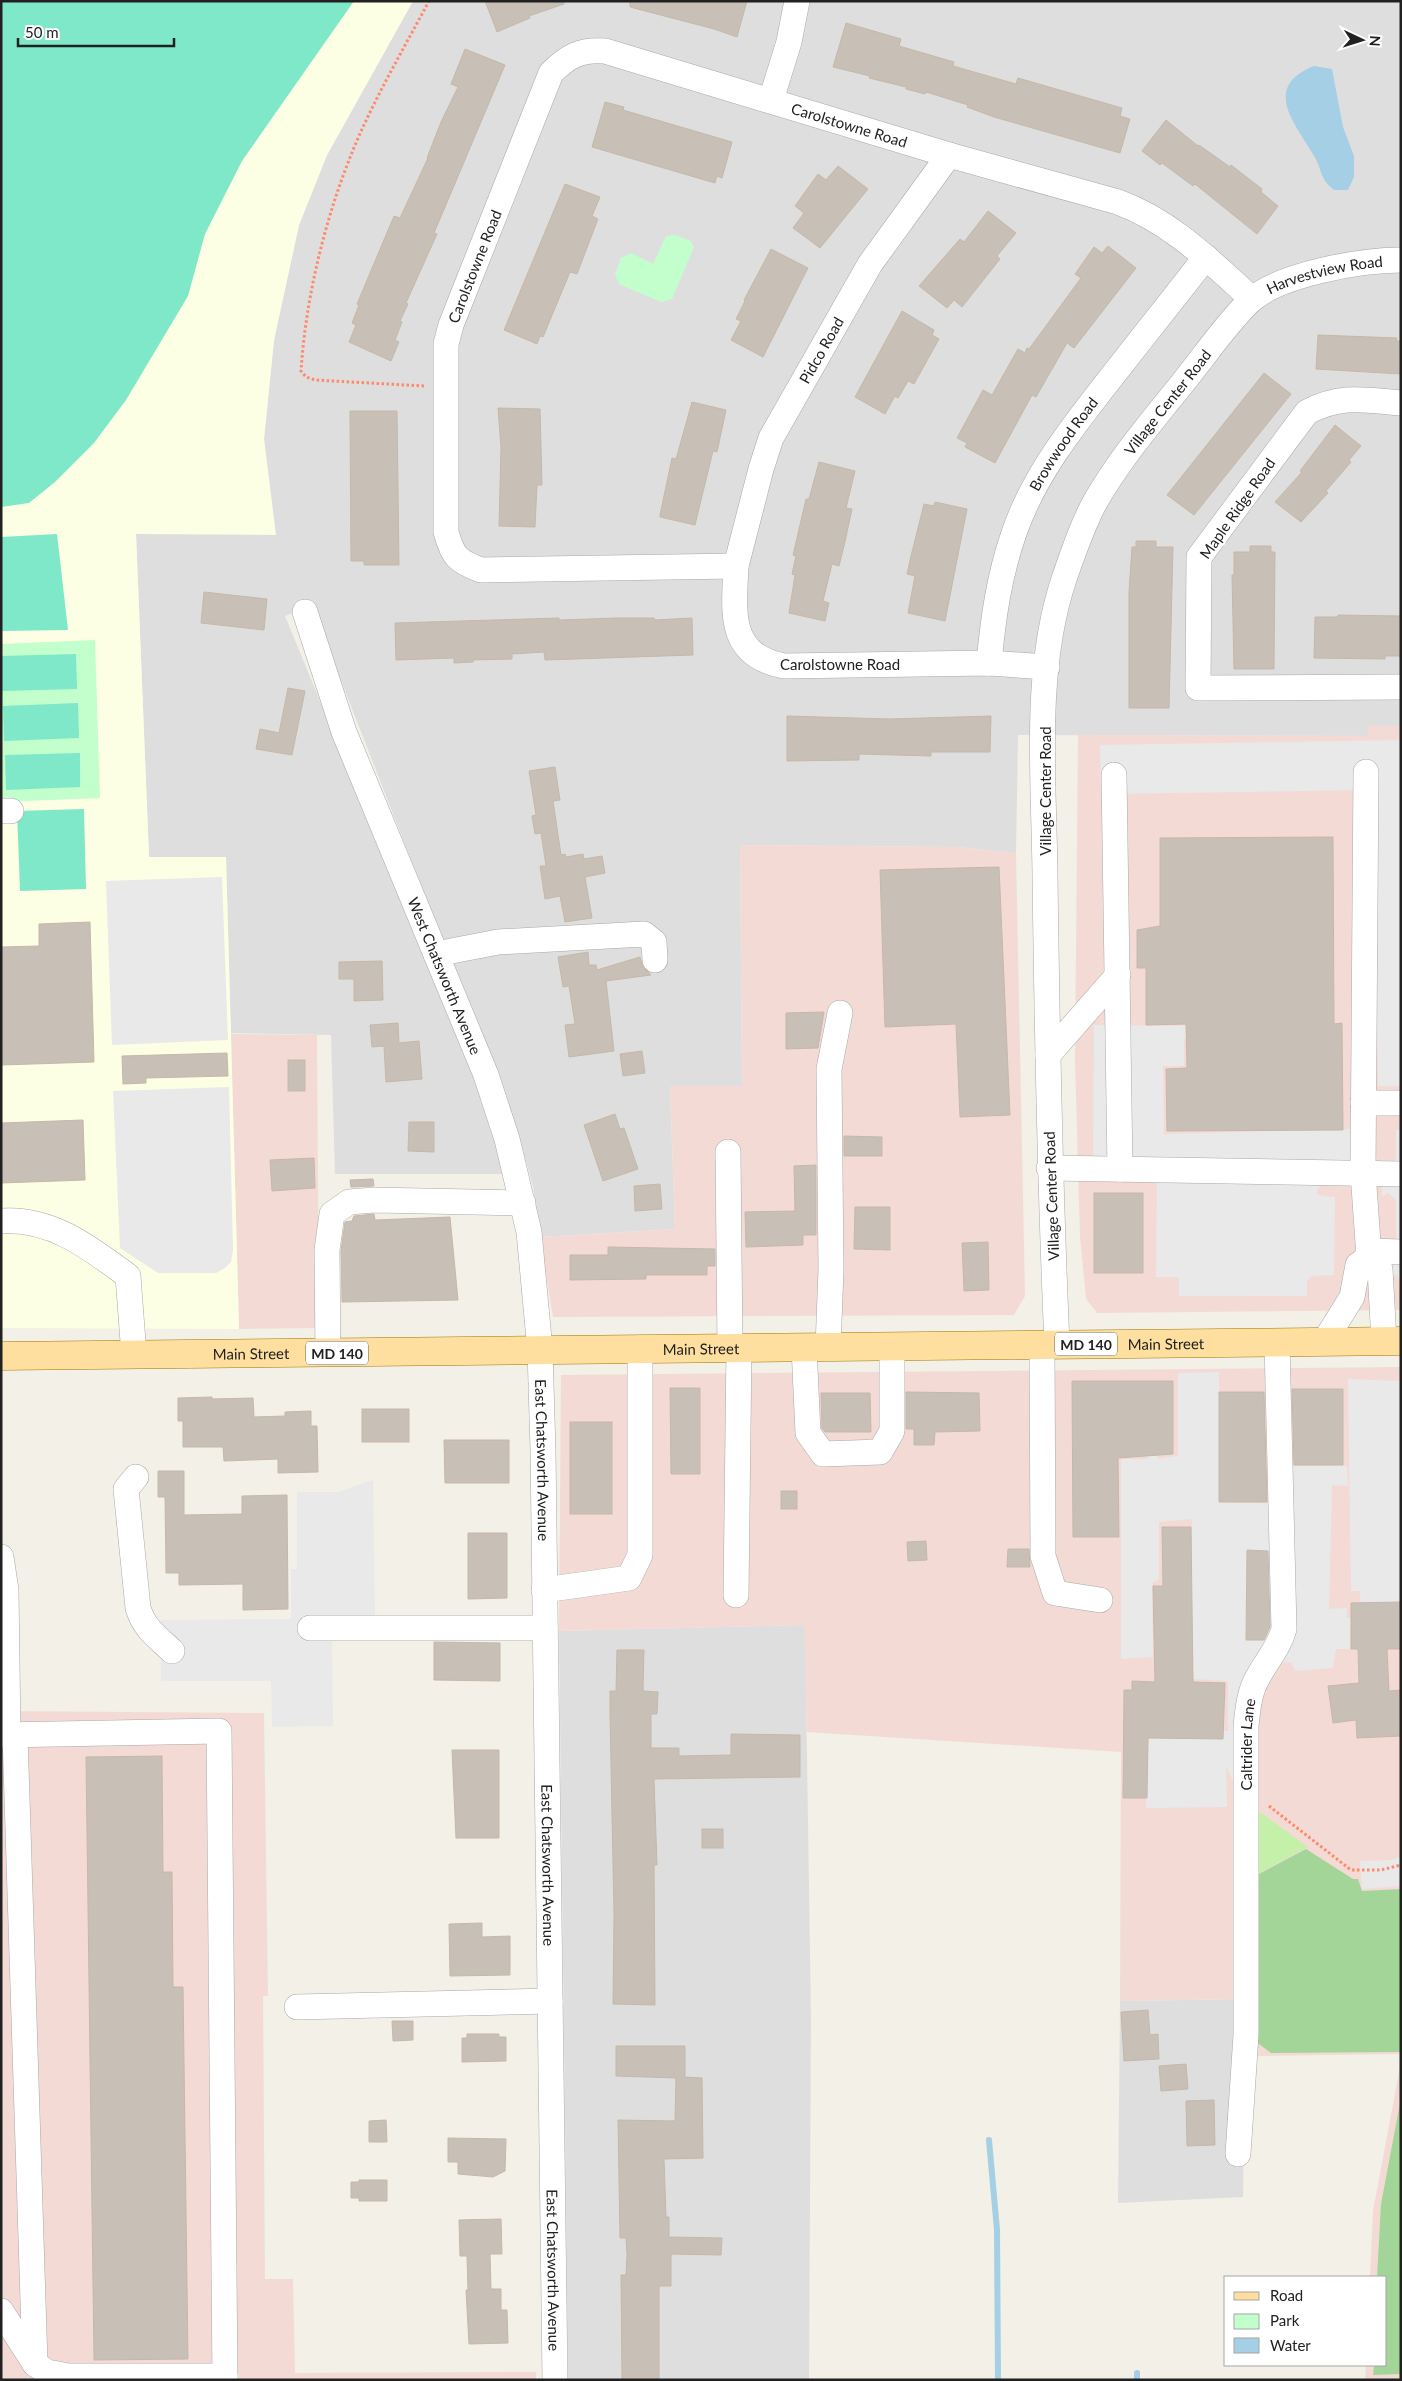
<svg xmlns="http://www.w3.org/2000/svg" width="1402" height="2381" font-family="Lato,sans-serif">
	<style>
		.residential { fill: #dfdede }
		.commercial { fill: #f4dad5 }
		.education { fill: #fcffe3 }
		.grass { fill: #c5f0a9 }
		.forest { fill: #a4d598 }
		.park { fill: #c2ffcc }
		.pitch { fill: #7fe8c9 }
		.parking { fill: #e9e9e9 }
		.water { fill: #a4cfe4 }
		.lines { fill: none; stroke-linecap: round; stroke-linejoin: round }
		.stream { stroke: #a4cfe4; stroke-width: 6 }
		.building { fill: #c8bfb6; stroke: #c6b8a8 }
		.minor-casing { stroke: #a8a8a8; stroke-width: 26 }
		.major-casing { stroke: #9e7900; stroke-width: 29 }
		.path { stroke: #ff896b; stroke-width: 3; stroke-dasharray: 2.5 2.5; stroke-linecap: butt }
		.minor { stroke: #fff; stroke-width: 25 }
		.major { stroke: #ffdf9f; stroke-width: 28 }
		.labels { text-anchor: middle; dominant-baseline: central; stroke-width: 4.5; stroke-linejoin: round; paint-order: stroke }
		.shield { fill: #fff; stroke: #646464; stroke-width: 1 }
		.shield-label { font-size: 14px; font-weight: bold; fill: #212121 }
		.street-label { font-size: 15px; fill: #212121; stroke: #fff }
	</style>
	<rect width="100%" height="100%" fill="#f2f0e7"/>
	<!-- residential -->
	<g class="residential">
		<path d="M413,1h988v725h-33v10l-350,-1 -2,118 -59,-6 -217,-2 2,242 -72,-1 5,143 -135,8 -7,-51 -14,-49 -207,-531 -27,10 189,459 31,99h-170l-4,-139 -100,-2 -5,-175 -77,-1 -13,-324 139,1 -11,-95 10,-99 25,-115 28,-70z"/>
		<path d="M805,1625l6,394 -2,361h-241l-9,-749z"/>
		<path d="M1246,1999l-3,198 -125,6 2,-202z"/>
	</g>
	<!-- commercial -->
	<g class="commercial">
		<path d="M1368,726h33v584l-304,3 -11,-14 -6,-62 -5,-177 3,-325 290,1z"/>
		<path d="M740,845l217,2 59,6 9,443 -11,19 -461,2 -13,-80 135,-8 -5,-143h72z"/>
		<path d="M231,1034l86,1 2,293 -80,1z"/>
		<path d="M1401,1367v687l-155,2v-57l-126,2 1,-249 -314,-20 -3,-107 -245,6 2,-256z"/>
		<path d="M1,1711l263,2 4,283h-5l2,283h28l2,94 241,-1v8h-535z"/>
		<path d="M1401,2062v317l-36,1 1,-15h20v-88h-16l3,-66z"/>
	</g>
	<!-- education -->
	<path class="education" d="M1,1h412l-86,154 -28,70 -25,115 -10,99 12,96 -140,-1 13,323h77l13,472 -238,-1z"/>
	<!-- grass -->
	<path class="grass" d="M1253,1807l55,40 -55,29z"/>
	<!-- forest -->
	<g class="forest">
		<path d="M1306,1849l47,30h5l4,12 39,-2v163l-130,1 -16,-12v-165z"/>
		<path d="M1401,2098v276l-28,1 1,-10h12v-88h-9l4,-73z"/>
	</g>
	<!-- park -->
	<g class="park">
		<path d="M675,235l16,6 3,6 -22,52 -11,3 -42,-18 -4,-10 6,-16 10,-5 22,11 13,-28z"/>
		<path d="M95,640l5,158 -99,4v-158z"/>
	</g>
	<!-- pitch -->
	<g class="pitch">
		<path d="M1,1h353l-112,160 -37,73 -17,62 -62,104 -32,43 -39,39 -26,21 -28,4z"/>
		<path d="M57,534l11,96 -67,1v-94z"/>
		<path d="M76,654l1,35 -75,2 -1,-35z"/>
		<path d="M78,703l1,35 -75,3 -1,-35z"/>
		<path d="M80,753v34l-74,3 -1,-35z"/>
		<path d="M84,809l2,80 -66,2 -3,-80z"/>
	</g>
	<!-- parking -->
	<g class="parking">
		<path d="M1401,740v346h-23l-3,-259 -9,-37 -265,4 -1,-49z"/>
		<path d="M222,877l6,163 -116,5 -6,-164z"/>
		<path d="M1094,1025l98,1 1,13h-9v27h-21l1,68 187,-5 2,62 -6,-7 -26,1 -4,4v6l18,2 -1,78 -23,1 -4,5v15h-128v-19h-23l1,-98 -64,1z"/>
		<path d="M229,1087l4,163 -2,12 -6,6 -9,5h-58l-38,-25 -7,-157z"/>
		<path d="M1396,1130h5v154l-4,-9 -6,1 -3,7 -6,-48 5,9 9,-4v-40l-8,-7 -6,3v-38l5,5h6l3,-4z"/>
		<path d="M1219,1372v130l55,1 13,-37h60l1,20 -16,-1 -3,124 18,-1v10h4l-1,31h-14l-3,19 -38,3 -3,-8 -6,-1 -19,8 -32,115 -9,-19 1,41 -81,1 3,-77h79v-50l-37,-2 1,-160 -33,3v58l-7,3 1,74 -32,2v-200h27l-2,-17h9l3,17 20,-3v-83z"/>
		<path d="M1348,1379l53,2v221h-41v-11h-9z"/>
		<path d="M373,1480l2,136 -36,12v13h-7l1,85 -61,1 -1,-46h-110v-61l130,-1v-50h6v-77h41z"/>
		<path d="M1401,1857v29l-39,3 -2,-28 32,-1z"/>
	</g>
	<!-- water -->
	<path class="water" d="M1314,66l18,3 11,58 11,29v21l-6,13h-14c-16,-13 -11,-20 -21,-36 -19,-32 -51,-67 1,-88z"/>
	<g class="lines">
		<!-- stream -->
		<g class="stream">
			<path d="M989,2140l8,90 1,150"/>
			<path d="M1137,2373v7"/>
		</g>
	</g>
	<!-- building -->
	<g class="building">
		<path d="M485,1h79v3l-35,12 1,2 -33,14z"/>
		<path d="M630,1h117l-10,36 -23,-8 -84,-22z"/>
		<path d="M846,23l55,16 -2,7 55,16 -1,4 63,18 2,-6 104,30 -2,8 10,3 -10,34 -126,-36 -27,-10 1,-2 -42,-13 -1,2 -19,-5v-2l-37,-9 1,-2 -37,-9z"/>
		<path d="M465,49l40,16 -71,168 3,1 -31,69 2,1 -8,17 2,1 -7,18 4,2 -8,19 -42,-19 7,-17 -4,-2 7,-18 -2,-1 37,-88 6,2 28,-60h-1l14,-36 17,-35 -7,-3z"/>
		<path d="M605,102l19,5 -1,3 109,32 -10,36 -5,-2 -2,7 -123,-36z"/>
		<path d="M1166,120l32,26 1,-1 31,22 1,-2 31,24 -1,3 17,14 -21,28 -62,-50 -2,2 -31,-23 -2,2 -18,-14z"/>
		<path d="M838,166l30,23 -48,59 -27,-20 11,-15 -9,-7 23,-32 8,6z"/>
		<path d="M565,184l35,13 -8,19 6,3 -21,55 -7,-2 -27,65 -3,-1 -3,8 -33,-14z"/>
		<path d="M988,211l28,22 -19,23 3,3 -38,48 -8,-7 -7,8 -28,-22 41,-47 4,3z"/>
		<path d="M1108,246l28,22 -62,80 -7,-5 -31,54 -4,-2 -37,68 -30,-16 2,-4 -10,-5 26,-48 9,5 26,-46 7,4 2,-5 2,1 52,-71 -6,-4 19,-27 8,6z"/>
		<path d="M771,249l37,19 -45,89 -32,-17 10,-19 -5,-2 9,-18 -1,-1z"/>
		<path d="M902,311l32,19 -2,5 7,4 -25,45 -6,-3 -10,17 -3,-2 -10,18 -30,-17z"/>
		<path d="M1318,335l79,3 -1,3h5v33l-85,-5z"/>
		<path d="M1264,373l27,21 -97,121 -27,-20z"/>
		<path d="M692,402l34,8 -9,42 -4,-1 -18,74 -35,-8v-2l12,-57 4,1z"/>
		<path d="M498,408l42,1 2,76h-5l-2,42 -36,-1 2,-79z"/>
		<path d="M350,411h47l2,154h-35v-4h-13z"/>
		<path d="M1335,425l26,21 -12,14 2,2 -25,29 2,2 -27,29 -26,-20 27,-30 -2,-1z"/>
		<path d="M819,462l36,9 -9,37 6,1 -8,37 -5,20 -7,-2 -9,37 6,2 -4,18 -36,-8 6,-38 -3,-1 4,-18 -3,-1 13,-56h3z"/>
		<path d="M935,502l32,7 -22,112 -37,-8 7,-37 -8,-2 4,-18 13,-52 10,2z"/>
		<path d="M1136,541h20v6h17l-4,161h-40v-116l3,-45h4z"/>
		<path d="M1250,546h21v6h4l-1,117h-40l-2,-94h2v-23h16z"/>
		<path d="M204,592l63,7 -3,31 -63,-7z"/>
		<path d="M1338,615l63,1v40h-16v3l-71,-1 1,-41h23z"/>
		<path d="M559,618v2l58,-2h37l1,2 37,-2 1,37 -148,5 -1,-8 -32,2v5l-39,1v2l-19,1v-5l-58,2 -1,-37z"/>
		<path d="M288,688l17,3 -13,64 -36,-6 4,-20 19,4z"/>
		<path d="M787,716l102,3 102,-3 -1,36h-59v4l-72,-2v6l-72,1z"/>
		<path d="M555,767l5,33 -7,1 8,54 4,-1 1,3 17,-3 1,5 18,-3 3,17 -20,4 7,41 -27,4 -5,-26 -15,3 -5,-33h6l-5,-33 -6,1 -3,-18 4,-1 -7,-44z"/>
		<path d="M1333,837l1,187 8,-1 1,107 -176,1 -1,-62 21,-1 -1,-44 -40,1v-57h-9v-38l23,-4v-88z"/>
		<path d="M999,867l11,248 -50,2 -4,-93 -71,3 -5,-157z"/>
		<path d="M90,922l4,140 -93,3v-118l38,-1v-22z"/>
		<path d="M588,952l1,13h7l1,5 43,-13 3,10 8,8 -45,6 8,70 -45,6 -4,-32 10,-1 -6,-38 -6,1 -5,-30z"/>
		<path d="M382,961l1,39 -29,1v-22h-15v-17z"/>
		<path d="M824,1012l-6,36 -32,1v-36z"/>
		<path d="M398,1023l1,20 20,-2 3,38 -36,3 -2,-36 -12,1 -2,-22z"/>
		<path d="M642,1051l3,22 -22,3 -3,-22z"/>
		<path d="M227,1053l1,23 -82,2v5l-23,1 -1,-28z"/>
		<rect x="288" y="1060" width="17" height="31"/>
		<path d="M615,1114l5,15 4,-1 14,41 -35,12 -19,-56z"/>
		<path d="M83,1120l2,60 -84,3v-60z"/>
		<path d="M409,1122h25v30l-26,-1z"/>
		<path d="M844,1136l38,1v19h-38z"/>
		<path d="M314,1158l1,30 -43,3 -2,-31z"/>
		<path d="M816,1165v70h-13v10l-57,2 -1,-35 50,-1 -1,-45z"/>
		<path d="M373,1179l1,7 -23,1 -1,-7z"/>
		<path d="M660,1184l2,25 -27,2 -1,-25z"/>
		<rect x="1094" y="1193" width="49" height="80"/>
		<path d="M855,1207h35v43l-36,-1z"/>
		<path d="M374,1214l1,6 75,-3 8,83 -116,2 -1,-51 4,-29 7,-1 2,-5z"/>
		<path d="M988,1242l1,48 -25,1 -2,-48z"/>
		<path d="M608,1247l107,2v17h-8v9h-61v4l-76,1v-25h38z"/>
		<path d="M1072,1381h101v73l-55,4 1,79h-46z"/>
		<path d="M670,1388h30v86h-29z"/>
		<path d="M1292,1389h51v76h-49z"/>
		<path d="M906,1392l73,1 1,38 -45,1 -1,13h-20v-16h-8z"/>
		<path d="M1219,1392h45l3,110h-48z"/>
		<path d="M821,1393h49l1,39h-46l-3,-4z"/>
		<path d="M212,1397v2l41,-1 1,19 31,-1v-4l26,-1v15h6l1,46 -40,1v-14l-54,2 -1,-14h-40v-26h-5v-23z"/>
		<rect x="362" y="1409" width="47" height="33"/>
		<rect x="570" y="1422" width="42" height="92"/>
		<path d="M444,1440h65v43h-64z"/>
		<path d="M158,1471h26v44l58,-1v-18l45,-1 1,114 -45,1v-26l-64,1v-12h-13l-1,-76h-7z"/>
		<rect x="781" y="1491" width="16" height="18"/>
		<path d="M1162,1527h29l2,155 32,1 -2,56 -75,-1 -1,60h-24l1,-108h8v-9l23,1 -2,-96h10z"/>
		<path d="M468,1533h39v65l-39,1z"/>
		<path d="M926,1541l1,19 -19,1 -1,-19z"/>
		<path d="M1008,1549h21l1,18h-23z"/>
		<path d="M1247,1550l21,1 2,76 -6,13h-18z"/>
		<path d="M1401,1602v47h-14l2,42 12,-1v46l-44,2 -1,-18 -23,3 -5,-37 31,-3 -1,-34h-7v-46z"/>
		<path d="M434,1642l66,1v38l-66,-1z"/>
		<path d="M617,1650h27l-1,41 15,1 -1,22h-6v34h28v8l52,-1v-21l69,1v42l-146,2 3,86h-3l1,140 -42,-1 1,-89 -4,-201v-23h6z"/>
		<path d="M452,1750h47v88h-43z"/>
		<path d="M162,1756l1,116h9l1,115h10l5,372 -94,1 -8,-603z"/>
		<rect x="702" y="1829" width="21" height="19"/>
		<path d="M482,1923v14l28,-1v39l-60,1 -1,-52z"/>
		<path d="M1148,2010l2,25 8,-1 1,25 -35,2 -3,-49z"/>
		<path d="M392,2021h21v19l-20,1z"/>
		<path d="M467,2034h32v3h7v24l-44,1v-24h5z"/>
		<path d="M616,2046h69v31l17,1 1,80 -39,1 2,58h3v20l53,1 -1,17 -50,-1v32h-12v94h-37l-1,-105h5l1,-20 -1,-17h-6l-2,-118 57,1 1,-43 -60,-2z"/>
		<path d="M1186,2064l2,25 -27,2 -2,-25z"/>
		<path d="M1214,2100l1,45 -28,1 -1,-45z"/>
		<path d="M386,2120l1,22h-18v-21z"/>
		<path d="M448,2138l58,1 -1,32 -12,6 -35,-3v-12h-10z"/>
		<path d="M359,2180h28v21h-28v-3h-8v-16h8z"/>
		<path d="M501,2219l1,35h-12l1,35h10v21h6l1,33 -39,1 -3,-54h2l-1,-34h-7l-1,-36z"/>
	</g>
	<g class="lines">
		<defs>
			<g id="minor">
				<path d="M771,100l18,-58 8,-41"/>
				<path d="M1401,403c-37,-3 -59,-9 -94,9l-108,145 -1,131 203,-1"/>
				<path id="s1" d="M736,566l25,-97 10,-31 99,-174 79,-109"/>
				<path id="s2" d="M305,612l39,120 142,343 21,64 22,93 11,118 3,100 12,930"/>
				<path id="s3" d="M989,663c4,-44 10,-87 25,-130 21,-61 63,-112 103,-163 29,-37 59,-75 89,-113"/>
				<path id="s4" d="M1047,667l-58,-4 -205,3c-57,-11 -50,-54 -48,-100l-255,4c-24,-9 -28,-13 -35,-38v-188l5,-19 100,-252c17,-17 30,-24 54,-22l344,104 169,47c54,20 93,60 134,97"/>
				<path d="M1366,772l-3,400 6,85 11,12 4,72"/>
				<path d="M1114,775l6,394"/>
				<path d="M1,811h10"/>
				<path d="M436,954l62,-12 146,-8 10,8 1,18"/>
				<path d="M1048,1055l70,-80"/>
				<path d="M1363,1103h38"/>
				<path d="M728,1152l2,196"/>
				<path d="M1049,1168l352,6"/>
				<path d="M1,1221c50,-4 89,27 127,55l6,79"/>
				<path d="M1368,1251l33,1"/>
				<path d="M1324,1342l28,-45 6,-32 11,-8"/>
				<path id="s5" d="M1057,1344c-7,-156 -10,-312 -12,-469 -1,-97 -12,-203 19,-296 9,-26 18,-53 31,-77 25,-44 59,-83 90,-122 21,-26 41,-56 65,-79 30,-27 111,-41 151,-41"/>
				<path d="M1042,1345l1,211 12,37 45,7"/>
				<path d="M804,1347l4,86 15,21 57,-2 12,-21v-85"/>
				<path d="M828,1347l3,-77 -2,-201 11,-56"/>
				<path d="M328,1353l-1,-103 5,-36 17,-12 25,-2 149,3"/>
				<path d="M136,1477l-10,12 12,119c6,20 19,29 34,43"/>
				<path d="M1,1557l5,33 2,145"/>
				<path d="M544,1590l85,-12 11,-23v-207"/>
				<path d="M736,1595l3,-247"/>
				<path d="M310,1628h235"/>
				<path d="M1,1735l218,-4 6,649"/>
				<path d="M15,1735l20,629"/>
				<path d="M297,2007l253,-6"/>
				<path id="s6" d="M1238,2154l8,-119v-309c2,-17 3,-34 12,-49 9,-17 21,-29 26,-48l-7,-286"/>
				<path d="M1,2311l34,53 12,8 22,4h156"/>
			</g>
			<g id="major">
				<path id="s7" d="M1,1356l1400,-15"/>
			</g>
		</defs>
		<!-- minor casing -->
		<use href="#minor" class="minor-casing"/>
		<!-- major casing -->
		<use href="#major" class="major-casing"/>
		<!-- path -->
		<g class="path">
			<path d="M424,386l-109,-6 -9,-3 -5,-6c5,-75 24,-152 52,-221 21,-51 50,-100 76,-149"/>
			<path d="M1269,1806l82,64h30l20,-5"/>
		</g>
		<!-- minor -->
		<use href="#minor" class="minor"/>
		<!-- major -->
		<use href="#major" class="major"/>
	</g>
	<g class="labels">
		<!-- shield labels -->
		<g class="shield">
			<rect x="1055" y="1332.5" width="62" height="23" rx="4"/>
			<rect x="306" y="1341.5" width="62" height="23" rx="4"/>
		</g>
		<g class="shield-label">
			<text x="1086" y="1344">MD 140</text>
			<text x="337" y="1353">MD 140</text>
		</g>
		<!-- street labels -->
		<g class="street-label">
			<text stroke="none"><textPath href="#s4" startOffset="1494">Carolstowne Road</textPath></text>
			<text stroke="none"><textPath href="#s4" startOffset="970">Carolstowne Road</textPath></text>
			<text stroke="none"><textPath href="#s5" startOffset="1185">Harvestview Road</textPath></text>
			<text stroke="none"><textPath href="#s1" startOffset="234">Pidco Road</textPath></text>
			<text stroke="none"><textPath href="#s5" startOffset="974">Village Center Road</textPath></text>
			<text stroke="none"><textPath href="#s3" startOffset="235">Browwood Road</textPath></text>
			<text transform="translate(1237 508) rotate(-55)">Maple Ridge Road</text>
			<text x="840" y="664">Carolstowne Road</text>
			<text transform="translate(1045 791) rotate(-90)">Village Center Road</text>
			<text stroke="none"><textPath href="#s2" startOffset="390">West Chatsworth Avenue</textPath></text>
			<text transform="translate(1051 1196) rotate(-92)">Village Center Road</text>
			<text stroke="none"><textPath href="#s7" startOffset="1165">Main Street</textPath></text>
			<text stroke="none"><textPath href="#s7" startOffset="700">Main Street</textPath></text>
			<text stroke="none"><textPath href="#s7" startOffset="250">Main Street</textPath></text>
			<text stroke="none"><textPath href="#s2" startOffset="889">East Chatsworth Avenue</textPath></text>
			<text stroke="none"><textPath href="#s6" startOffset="410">Caltrider Lane</textPath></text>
			<text stroke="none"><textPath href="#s2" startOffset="1294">East Chatsworth Avenue</textPath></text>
			<text stroke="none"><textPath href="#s2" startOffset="1699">East Chatsworth Avenue</textPath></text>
		</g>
	</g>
	<!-- border -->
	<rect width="1402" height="2381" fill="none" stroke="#212121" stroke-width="5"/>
	<!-- legend -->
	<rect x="1224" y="2276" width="162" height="90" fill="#ffffff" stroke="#a6a6a6"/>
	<rect x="1234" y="2292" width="25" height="8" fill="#ffdf9f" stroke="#a6a6a6"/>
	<text x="1270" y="2301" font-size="15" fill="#212121">Road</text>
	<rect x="1234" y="2314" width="25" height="15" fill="#c2ffcc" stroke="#a6a6a6"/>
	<text x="1270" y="2326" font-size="15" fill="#212121">Park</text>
	<rect x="1234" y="2338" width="25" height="15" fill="#a4cfe4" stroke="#a6a6a6"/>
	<text x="1270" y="2351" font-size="15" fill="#212121">Water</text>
	<!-- north arrow -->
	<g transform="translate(1362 40) rotate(94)" stroke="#ffffff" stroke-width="4" paint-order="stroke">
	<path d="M0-4L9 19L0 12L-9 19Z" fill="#212121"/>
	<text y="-8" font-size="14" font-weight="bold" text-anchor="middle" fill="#212121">N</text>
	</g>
	<!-- scale -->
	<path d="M18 38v8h156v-8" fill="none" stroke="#212121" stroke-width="2.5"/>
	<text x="25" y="38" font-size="15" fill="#212121" stroke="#ffffff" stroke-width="4" paint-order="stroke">50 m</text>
</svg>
